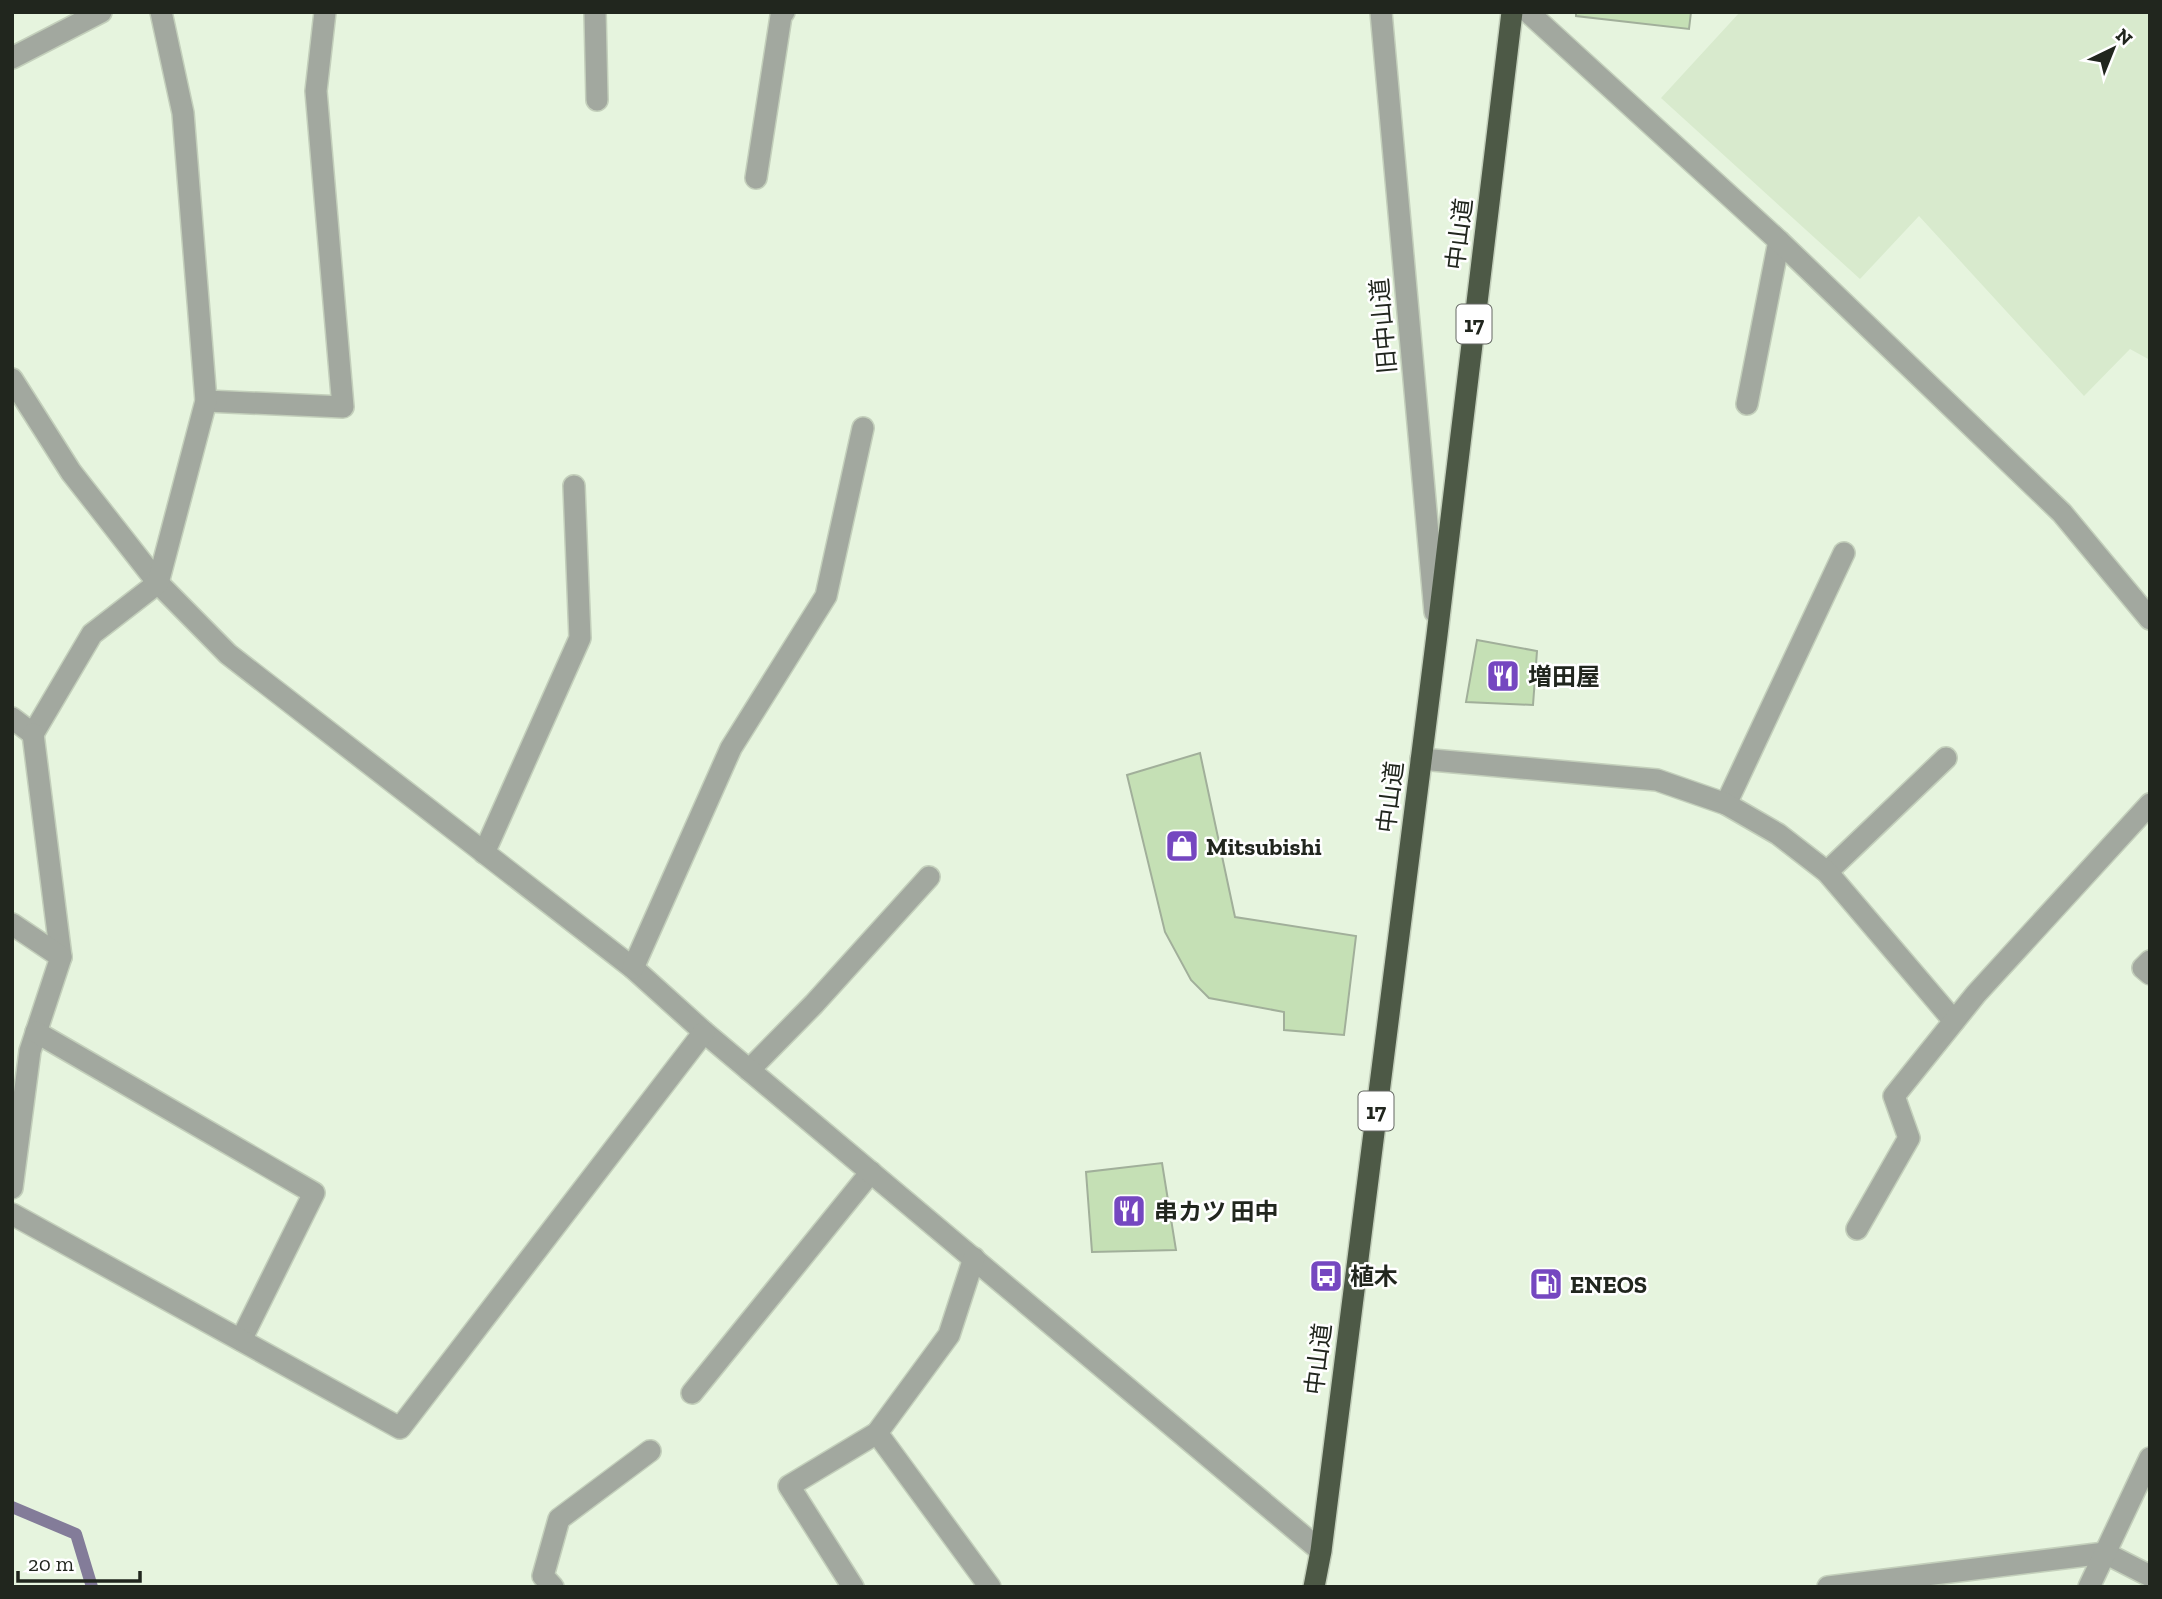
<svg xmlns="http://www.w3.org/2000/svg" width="2162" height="1599" font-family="'Zilla Slab','Noto Sans JP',serif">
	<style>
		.built { fill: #d8eacd }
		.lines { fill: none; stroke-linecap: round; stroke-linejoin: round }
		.stream { stroke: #837c99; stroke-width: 12 }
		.building { fill: #c5e0b5; stroke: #a1af9a; stroke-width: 2 }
		.lane-casing { stroke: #c3cfbb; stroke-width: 24 }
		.street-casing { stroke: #c3cfbb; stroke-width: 24 }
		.highway-casing { stroke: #c3cfbb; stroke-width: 24 }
		.lane { stroke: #a2a89f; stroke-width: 21 }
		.street { stroke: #a2a89f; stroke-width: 21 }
		.highway { stroke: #4d5946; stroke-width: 21 }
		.labels { text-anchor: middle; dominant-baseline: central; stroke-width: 5; stroke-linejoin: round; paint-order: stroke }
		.shield { fill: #fff; stroke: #646762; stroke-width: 2 }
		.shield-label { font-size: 23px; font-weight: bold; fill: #21261e }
		.street-label { font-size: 24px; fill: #21261e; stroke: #fff }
		.poi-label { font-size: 24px; font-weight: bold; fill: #21261e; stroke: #fff; text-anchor: start }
	</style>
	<rect width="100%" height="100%" fill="#e6f4de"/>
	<!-- built -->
	<path class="built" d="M1740,12h410v348l-20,-11 -46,47 -165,-180 -59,63 -199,-181z"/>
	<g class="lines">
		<!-- stream -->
		<path class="stream" d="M12,1507l64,27 16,53"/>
	</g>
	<!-- building -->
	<g class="building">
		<path d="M1576,12h115l-2,17 -113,-13z"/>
		<path d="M1477,640l60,11 -4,54 -67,-3z"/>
		<path d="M1200,753l35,164 121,19 -12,99 -60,-5v-18l-75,-14 -18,-18 -26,-48 -38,-157z"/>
		<path d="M1162,1163l14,87 -84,2 -6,-80z"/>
	</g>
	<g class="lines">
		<defs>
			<g id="lane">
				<path d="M595,12l2,88"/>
				<path d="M756,178l25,-162 3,-4"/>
				<path d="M1747,404l32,-163"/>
				<path d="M1726,804l118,-251"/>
				<path d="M484,853l96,-215 -6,-152"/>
				<path d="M1827,872l119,-114"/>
				<path d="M2150,961l-7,7 7,6"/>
				<path d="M749,1070l65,-66 115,-127"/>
				<path d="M692,1393l179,-221"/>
			</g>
			<g id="street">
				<path d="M1381,12l54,600"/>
				<path d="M1528,12l251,229 283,272 88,106"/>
				<path d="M12,58l89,-46"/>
				<path d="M12,379l59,93 87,111 70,71 405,314 71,64 617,519"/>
				<path d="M206,401l137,6 -27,-316 9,-79"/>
				<path d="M12,718l21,16 59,-100 66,-51 48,-182 -23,-288 -22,-101"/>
				<path d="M33,734l28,223"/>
				<path d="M1421,759l236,21 69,24 52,30 49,38 127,149"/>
				<path d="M12,924l49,33 -31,94 -18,137"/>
				<path d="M633,968l98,-220 95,-152 37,-168"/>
				<path d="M36,1032l278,161 -73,147"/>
				<path d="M12,1214l388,214 304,-396"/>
				<path d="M1857,1229l52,-91 -15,-42 82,-102 174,-190"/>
				<path d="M877,1433l113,154"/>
				<path d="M553,1587l-10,-11 16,-57 91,-68"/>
				<path d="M853,1587l-64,-101 88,-53 72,-98 25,-77"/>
				<path d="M1828,1587l277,-34 45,23"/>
				<path d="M2089,1587l61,-129"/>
			</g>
			<path id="highway" d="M1314,1587l7,-36 116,-916 75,-623"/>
		</defs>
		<!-- lane casing -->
		<use href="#lane" class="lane-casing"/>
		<!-- street casing -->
		<use href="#street" class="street-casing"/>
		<!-- highway casing -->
		<use href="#highway" class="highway-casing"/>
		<!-- lane -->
		<use href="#lane" class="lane"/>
		<!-- street -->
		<use href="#street" class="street"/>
		<!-- highway -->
		<use href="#highway" class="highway"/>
	</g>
	<!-- icons -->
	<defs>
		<symbol id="restaurant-square" viewBox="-11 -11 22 22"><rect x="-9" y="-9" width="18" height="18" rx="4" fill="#7547c0" stroke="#fff"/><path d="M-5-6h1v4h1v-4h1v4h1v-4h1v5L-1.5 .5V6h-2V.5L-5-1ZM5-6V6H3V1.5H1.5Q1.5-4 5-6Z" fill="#fff"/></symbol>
		<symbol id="shop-square" viewBox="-11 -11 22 22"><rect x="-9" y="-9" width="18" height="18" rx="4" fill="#7547c0" stroke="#fff"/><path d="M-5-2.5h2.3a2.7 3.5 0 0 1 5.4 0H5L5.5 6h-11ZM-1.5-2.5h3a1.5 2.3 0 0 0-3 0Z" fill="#fff"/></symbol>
		<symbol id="bus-square" viewBox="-11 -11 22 22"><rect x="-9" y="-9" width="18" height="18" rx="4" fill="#7547c0" stroke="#fff"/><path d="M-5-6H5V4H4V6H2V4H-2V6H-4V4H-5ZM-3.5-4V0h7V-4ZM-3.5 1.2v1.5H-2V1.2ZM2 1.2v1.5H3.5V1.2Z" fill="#fff"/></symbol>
		<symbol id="fuel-square" viewBox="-11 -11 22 22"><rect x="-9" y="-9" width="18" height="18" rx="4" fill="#7547c0" stroke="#fff"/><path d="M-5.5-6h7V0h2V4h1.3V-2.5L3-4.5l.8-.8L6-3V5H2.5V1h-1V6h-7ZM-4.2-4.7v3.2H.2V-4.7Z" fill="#fff"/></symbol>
	</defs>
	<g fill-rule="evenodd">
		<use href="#restaurant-square" x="1484" y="657" width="38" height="38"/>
		<use href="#shop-square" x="1163" y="827" width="38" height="38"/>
		<use href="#restaurant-square" x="1110" y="1192" width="38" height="38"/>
		<use href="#bus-square" x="1307" y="1257" width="38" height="38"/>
		<use href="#fuel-square" x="1527" y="1265" width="38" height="38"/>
	</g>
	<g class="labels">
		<!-- shield labels -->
		<g class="shield">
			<rect x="1456.5" y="304.5" width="35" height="39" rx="5"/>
			<rect x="1358.5" y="1091.5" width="35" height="39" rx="5"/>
		</g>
		<g class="shield-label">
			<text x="1474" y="324">17</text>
			<text x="1376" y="1111">17</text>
		</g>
		<!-- street labels -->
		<g class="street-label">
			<text transform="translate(1459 234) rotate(-83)">中山道</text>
			<text transform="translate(1383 326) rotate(-95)">旧中山道</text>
			<text transform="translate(1390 797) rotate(-83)">中山道</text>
			<text transform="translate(1318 1359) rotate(-83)">中山道</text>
		</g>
		<!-- poi labels -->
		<g class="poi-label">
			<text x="1528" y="676">増田屋</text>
			<text x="1206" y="846">Mitsubishi</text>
			<text x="1154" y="1211">串カツ 田中</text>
			<text x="1350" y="1276">植木</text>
			<text x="1570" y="1284">ENEOS</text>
		</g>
	</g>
	<!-- border -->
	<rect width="2162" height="1599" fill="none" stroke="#21261e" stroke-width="28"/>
	<!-- north arrow -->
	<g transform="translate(2113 49) rotate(43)" stroke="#ffffff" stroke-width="5" paint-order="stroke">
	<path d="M0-5L12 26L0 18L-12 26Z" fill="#21261e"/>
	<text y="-10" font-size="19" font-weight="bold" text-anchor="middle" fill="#21261e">N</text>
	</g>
	<!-- scale -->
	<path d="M18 1571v10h122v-10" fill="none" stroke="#21261e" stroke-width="3.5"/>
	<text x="28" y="1571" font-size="21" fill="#21261e" stroke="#ffffff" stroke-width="5" paint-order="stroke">20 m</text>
</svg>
